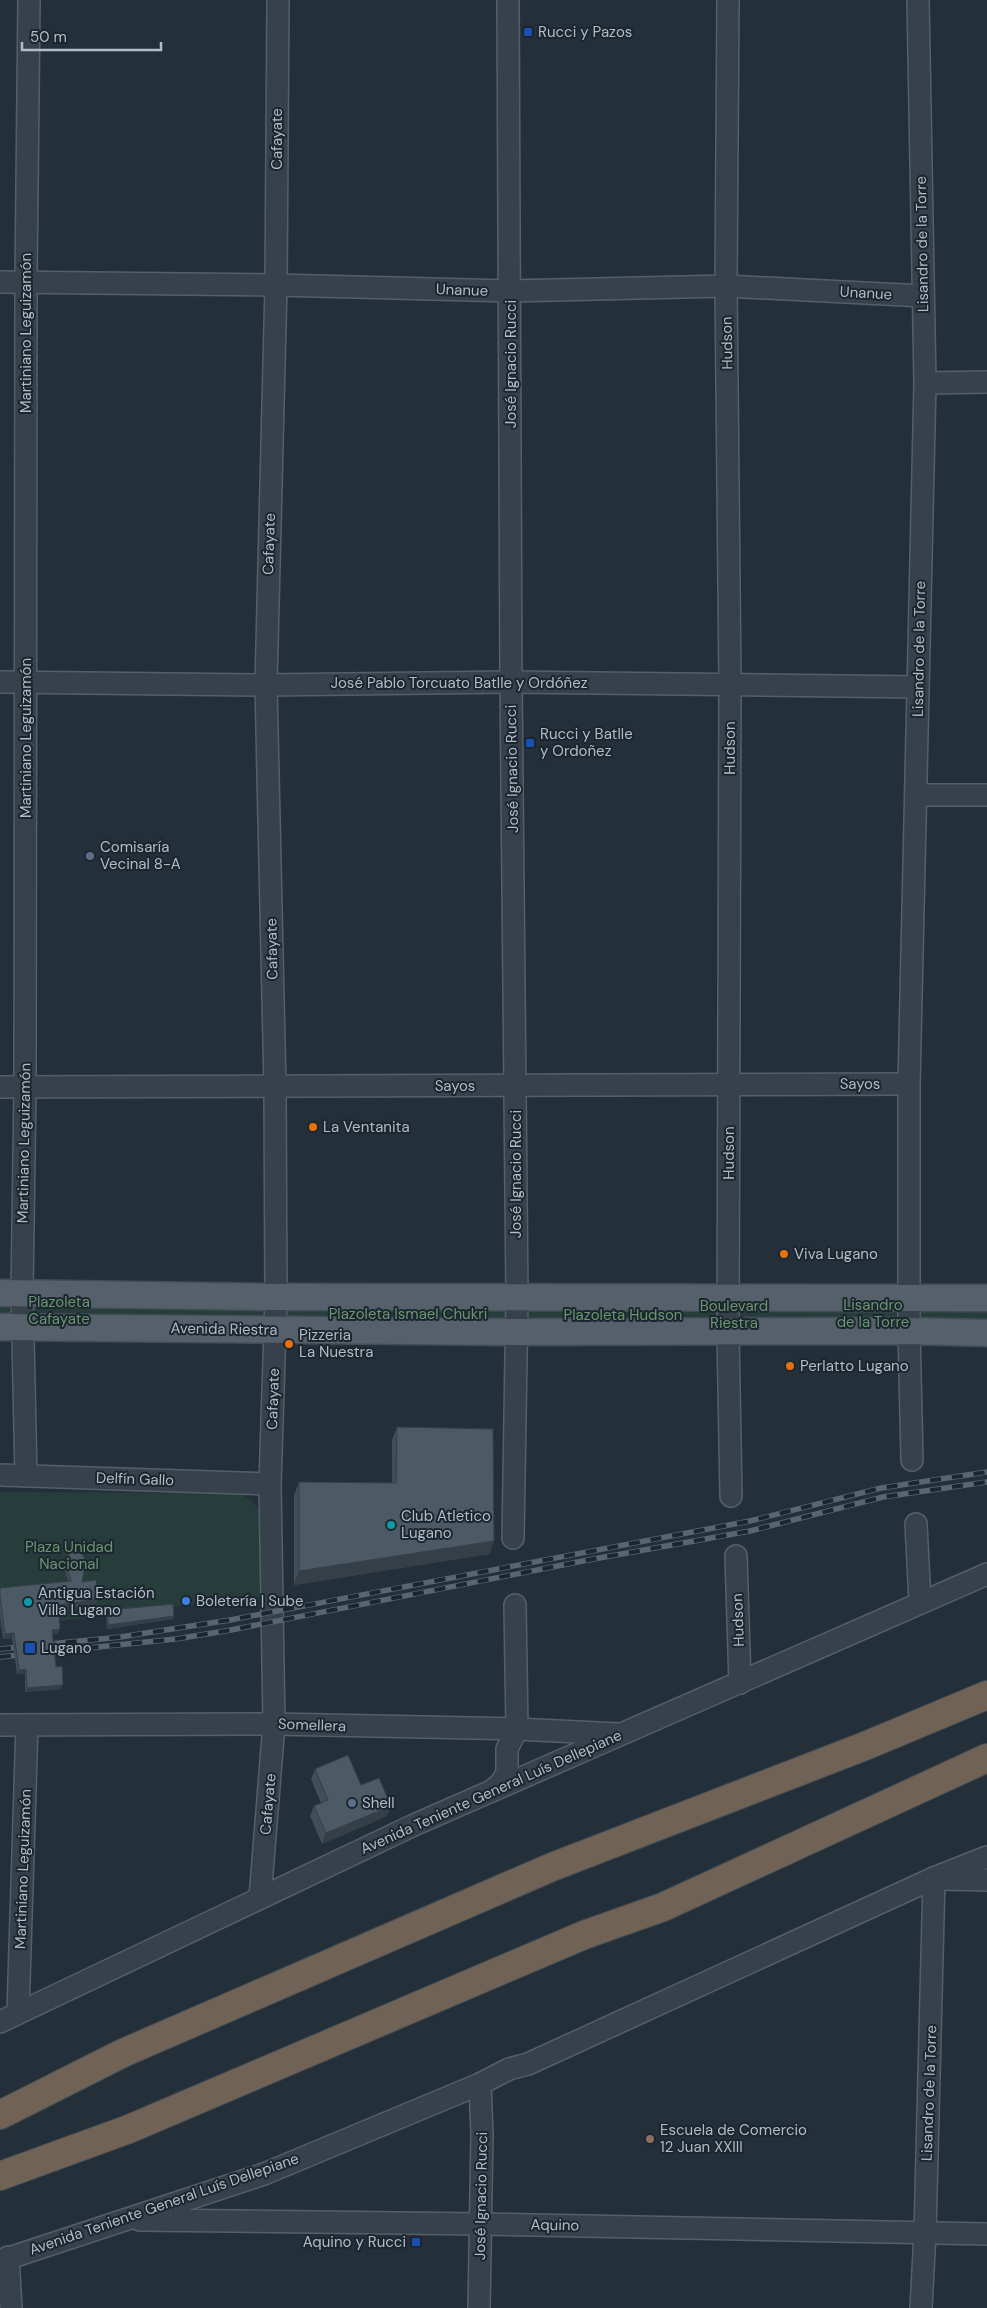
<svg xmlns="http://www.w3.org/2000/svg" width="987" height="2308" font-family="'DM Sans',sans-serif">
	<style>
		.green { fill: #263d3c }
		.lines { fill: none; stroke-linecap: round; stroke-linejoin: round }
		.minor-casing { stroke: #555f68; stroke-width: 24 }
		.major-casing { stroke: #434d56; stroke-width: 29 }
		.highway-casing { stroke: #424c55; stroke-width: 30 }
		.minor { stroke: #37414b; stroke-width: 21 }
		.major { stroke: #55606b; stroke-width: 26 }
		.highway { stroke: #706254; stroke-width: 28 }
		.rail-casing { stroke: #596671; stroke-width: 5.5 }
		.rail { stroke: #1c262f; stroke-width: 4; stroke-dasharray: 11; stroke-linecap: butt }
		.wall { fill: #414d57 }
		.shaded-wall { fill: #353f47 }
		.building { fill: #4c5a65; stroke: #353f47 }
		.transit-dot { fill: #1a4fb4; stroke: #1c262f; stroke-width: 2 }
		.service-dot { fill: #5c6f8a; stroke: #1c262f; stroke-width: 2 }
		.food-dot { fill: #e8710a; stroke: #1c262f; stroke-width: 2 }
		.culture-dot { fill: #0f9aa8; stroke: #1c262f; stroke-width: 2 }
		.shop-dot { fill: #3f7fe0; stroke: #1c262f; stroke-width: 2 }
		.education-dot { fill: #8d6e63; stroke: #1c262f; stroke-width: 2 }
		.labels { text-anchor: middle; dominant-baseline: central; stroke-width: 4; stroke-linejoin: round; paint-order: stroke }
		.poi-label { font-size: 15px; fill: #b2bcc6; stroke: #1c262f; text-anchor: start }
		.street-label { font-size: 15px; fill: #b2bcc6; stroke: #1c262f }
		.park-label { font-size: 15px; fill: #6a9670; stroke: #1c262f }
	</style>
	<rect width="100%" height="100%" fill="#23303a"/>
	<!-- green -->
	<g class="green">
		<path d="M0,1293l987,5v35l-987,-6z"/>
		<path d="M0,1492l239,1 13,8 7,9 1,87 -260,31z"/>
	</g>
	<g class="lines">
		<defs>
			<g id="minor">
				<path d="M508,0l3,682 6,615 -4,241"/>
				<path d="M728,0l-2,286 4,398 -2,648 3,164"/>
				<path d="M0,282l276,3 234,6 216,-5 197,10"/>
				<path d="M925,383l62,-1"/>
				<path d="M0,682l266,3 245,-3 407,5"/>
				<path d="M917,795h70"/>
				<path d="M0,1087l909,-3"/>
				<path d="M912,1460l-3,-129v-247l16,-701 -7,-383"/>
				<path d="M0,1475l270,9"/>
				<path d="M26,1476l-4,-183 3,-206 1,-805 3,-282"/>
				<path d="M916,1524l4,78"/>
				<path d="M736,1556l4,127"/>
				<path d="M0,1725l274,-1 243,5 101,5"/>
				<path d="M492,1791l9,-8 6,-10v-24l10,-20 -2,-124"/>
				<path d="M942,1879l45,1"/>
				<path d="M260,1898l14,-174 -4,-240 6,-187 -1,-210 -9,-402 10,-400 2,-285"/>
				<path d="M18,2013l9,-288"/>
				<path d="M0,2022l414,-197 573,-251"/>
				<path d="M140,2220l341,4 506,10"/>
				<path d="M8,2257l3,51"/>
				<path d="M0,2261l264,-87 216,-90 29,-15 19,-5 406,-186 53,-21"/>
				<path d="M479,2308l3,-174 -2,-50"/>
				<path d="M921,2308l4,-75 9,-355"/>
			</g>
			<g id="major">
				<path d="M0,1293l276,4 711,1"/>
				<path d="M0,1327l516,5 393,-1 78,2"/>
			</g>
			<g id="highway">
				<path d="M0,2115l123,-62 429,-186 313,-121 122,-51"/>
				<path d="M0,2176l129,-47 455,-194 79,-28 324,-149"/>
			</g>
		</defs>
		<!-- minor casing -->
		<use href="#minor" class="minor-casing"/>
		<!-- major casing -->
		<use href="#major" class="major-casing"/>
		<!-- highway casing -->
		<use href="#highway" class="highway-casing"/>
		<!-- minor -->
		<use href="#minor" class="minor"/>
		<!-- major -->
		<use href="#major" class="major"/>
		<!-- highway -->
		<use href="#highway" class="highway"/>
		<defs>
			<g id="rail">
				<path d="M0,1649l120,-12 110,-17 520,-99 131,-33 106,-16"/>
				<path d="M0,1657l176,-18 55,-9 357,-70 162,-29 133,-34 104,-15"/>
			</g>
		</defs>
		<!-- rail casing -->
		<use href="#rail" class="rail-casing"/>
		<!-- rail -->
		<use href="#rail" class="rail"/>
	</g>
	<!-- wall -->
	<g class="wall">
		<path d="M397,1427l97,114 -5,13 -195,31v-90l5,-13 93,1v-43z"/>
		<path d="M65,1559l32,44 -19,3 -1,2 -1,-2 -18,3v25h-6l4,33 5,22 -36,3v-18h-8l-5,-36 -9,1 -3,-26v-25l68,-7 -5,-18z"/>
		<path d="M108,1610l66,6 -1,3 -66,10 -1,-16z"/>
		<path d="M315,1769l46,16 30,21 -4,10 -65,28 -12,-28 4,-10 7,-3 -10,-24z"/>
	</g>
	<!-- shaded-wall -->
	<g class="shaded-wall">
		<path d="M494,1541l-5,13 -195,31 5,-14z"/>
		<path d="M99,1598l-2,5 -19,3 1,-4z"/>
		<path d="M78,1602l-2,4 -20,3 2,-4z"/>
		<path d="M174,1616l-1,3 -66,10 1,-4z"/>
		<path d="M60,1629l-2,5h-8l2,-4z"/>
		<path d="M14,1633l-2,5 -9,1 2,-5z"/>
		<path d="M26,1669l-1,5h-8l2,-4z"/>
		<path d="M63,1685l-2,4 -36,3 2,-4z"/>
		<path d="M391,1806l-4,10 -65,28 4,-11z"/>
	</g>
	<!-- building -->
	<g class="building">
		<path d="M397,1427l96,2 1,112 -195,30v-89l97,1z"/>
		<path d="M72,1551l10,2 4,9 -4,20 14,-2 3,18 -20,4 -1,2v-2l-20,3 2,24 -8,1 4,37 6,-1 1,19 -36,3 -1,-19 -7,1 -5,-37 -9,1 -5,-38v-8l71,-7 -6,-22z"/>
		<path d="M173,1604l1,12 -66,9v-15z"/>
		<path d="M348,1755l13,30 18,-7 12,28 -65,27 -12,-27 14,-6 -13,-31z"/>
	</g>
	<!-- markers -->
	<g class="transit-dot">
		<rect x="523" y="27" width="10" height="10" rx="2.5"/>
		<rect x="525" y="738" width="10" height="10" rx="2.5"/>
		<rect x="24" y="1642" width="12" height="12" rx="2.5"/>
		<rect x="411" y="2237" width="10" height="10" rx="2.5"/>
	</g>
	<g class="service-dot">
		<circle cx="90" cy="856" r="5"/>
		<circle cx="352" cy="1803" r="5"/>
	</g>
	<g class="food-dot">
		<circle cx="313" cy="1127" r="5"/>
		<circle cx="784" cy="1254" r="5"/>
		<circle cx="289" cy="1344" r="5"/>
		<circle cx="790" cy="1366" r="5"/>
	</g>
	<g class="culture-dot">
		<circle cx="391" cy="1525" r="5"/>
		<circle cx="28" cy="1602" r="5"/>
	</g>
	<circle class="shop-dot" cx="186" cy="1601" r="5"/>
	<circle class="education-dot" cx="650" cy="2139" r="5"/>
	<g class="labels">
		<!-- poi labels -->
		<g class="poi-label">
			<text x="538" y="32">Rucci y Pazos</text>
			<text x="540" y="734">Rucci y Batlle<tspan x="540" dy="17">y Ordoñez</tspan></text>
			<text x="100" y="847">Comisaría<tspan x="100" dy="17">Vecinal 8-A</tspan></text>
			<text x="323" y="1127">La Ventanita</text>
			<text x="794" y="1254">Viva Lugano</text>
			<text x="299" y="1335">Pizzeria<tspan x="299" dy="17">La Nuestra</tspan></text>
			<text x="800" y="1366">Perlatto Lugano</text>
			<text x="401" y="1516">Club Atletico<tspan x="401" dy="17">Lugano</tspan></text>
			<text x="38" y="1593">Antigua Estación<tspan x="38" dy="17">Villa Lugano</tspan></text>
			<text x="196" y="1601">Boletería | Sube</text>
			<text x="41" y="1648">Lugano</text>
			<text x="362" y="1803">Shell</text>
			<text x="660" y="2130">Escuela de Comercio<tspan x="660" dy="17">12 Juan XXIII</tspan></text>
			<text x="406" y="2242" text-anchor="end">Aquino y Rucci</text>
		</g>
		<!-- street labels -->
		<g class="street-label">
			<text transform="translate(277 139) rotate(-90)">Cafayate</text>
			<text transform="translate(922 244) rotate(-91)">Lisandro de la Torre</text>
			<text transform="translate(462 290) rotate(2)">Unanue</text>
			<text transform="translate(866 293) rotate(3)">Unanue</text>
			<text transform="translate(26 333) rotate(-90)">Martiniano Leguizamón</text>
			<text transform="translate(727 343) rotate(-91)">Hudson</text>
			<text transform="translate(511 364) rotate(-90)">José Ignacio Rucci</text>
			<text transform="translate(269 544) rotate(-88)">Cafayate</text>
			<text transform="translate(919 649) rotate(-89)">Lisandro de la Torre</text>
			<text x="459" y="683">José Pablo Torcuato Batlle y Ordóñez</text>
			<text transform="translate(26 738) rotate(-90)">Martiniano Leguizamón</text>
			<text transform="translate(730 748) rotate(-90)">Hudson</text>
			<text transform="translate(512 769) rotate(-91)">José Ignacio Rucci</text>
			<text transform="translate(272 949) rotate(-91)">Cafayate</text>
			<text x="860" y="1084">Sayos</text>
			<text x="455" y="1086">Sayos</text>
			<text transform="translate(24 1143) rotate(-89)">Martiniano Leguizamón</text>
			<text transform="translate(729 1153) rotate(-90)">Hudson</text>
			<text transform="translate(516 1174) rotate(-90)">José Ignacio Rucci</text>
			<text transform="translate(224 1329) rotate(1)">Avenida Riestra</text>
			<text transform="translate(273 1399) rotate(-88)">Cafayate</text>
			<text transform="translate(135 1479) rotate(2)">Delfín Gallo</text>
			<text transform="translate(738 1620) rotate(-92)">Hudson</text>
			<text transform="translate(312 1725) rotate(2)">Somellera</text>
			<text transform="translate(491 1792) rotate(-24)">Avenida Teniente General Luís Dellepiane</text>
			<text transform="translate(268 1804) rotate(-85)">Cafayate</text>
			<text transform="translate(23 1869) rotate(-88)">Martiniano Leguizamón</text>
			<text transform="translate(929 2093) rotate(-88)">Lisandro de la Torre</text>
			<text transform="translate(481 2196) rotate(-89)">José Ignacio Rucci</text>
			<text transform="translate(164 2204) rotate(-19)">Avenida Teniente General Luís Dellepiane</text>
			<text transform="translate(555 2225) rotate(1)">Aquino</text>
		</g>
		<!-- park labels -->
		<g class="park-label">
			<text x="59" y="1302">Plazoleta<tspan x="59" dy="17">Cafayate</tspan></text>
			<text x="873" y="1305">Lisandro<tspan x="873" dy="17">de la Torre</tspan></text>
			<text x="734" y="1306">Boulevard<tspan x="734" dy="17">Riestra</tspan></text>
			<text x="408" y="1314">Plazoleta Ismael Chukri</text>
			<text x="623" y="1315">Plazoleta Hudson</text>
			<text x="69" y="1547">Plaza Unidad<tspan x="69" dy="17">Nacional</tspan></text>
		</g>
	</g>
	<!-- scale -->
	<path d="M22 42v8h139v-8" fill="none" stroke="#b2bcc6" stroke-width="2.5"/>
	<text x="30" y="42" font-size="15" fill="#b2bcc6" stroke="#1c262f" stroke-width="4" paint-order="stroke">50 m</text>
</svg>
